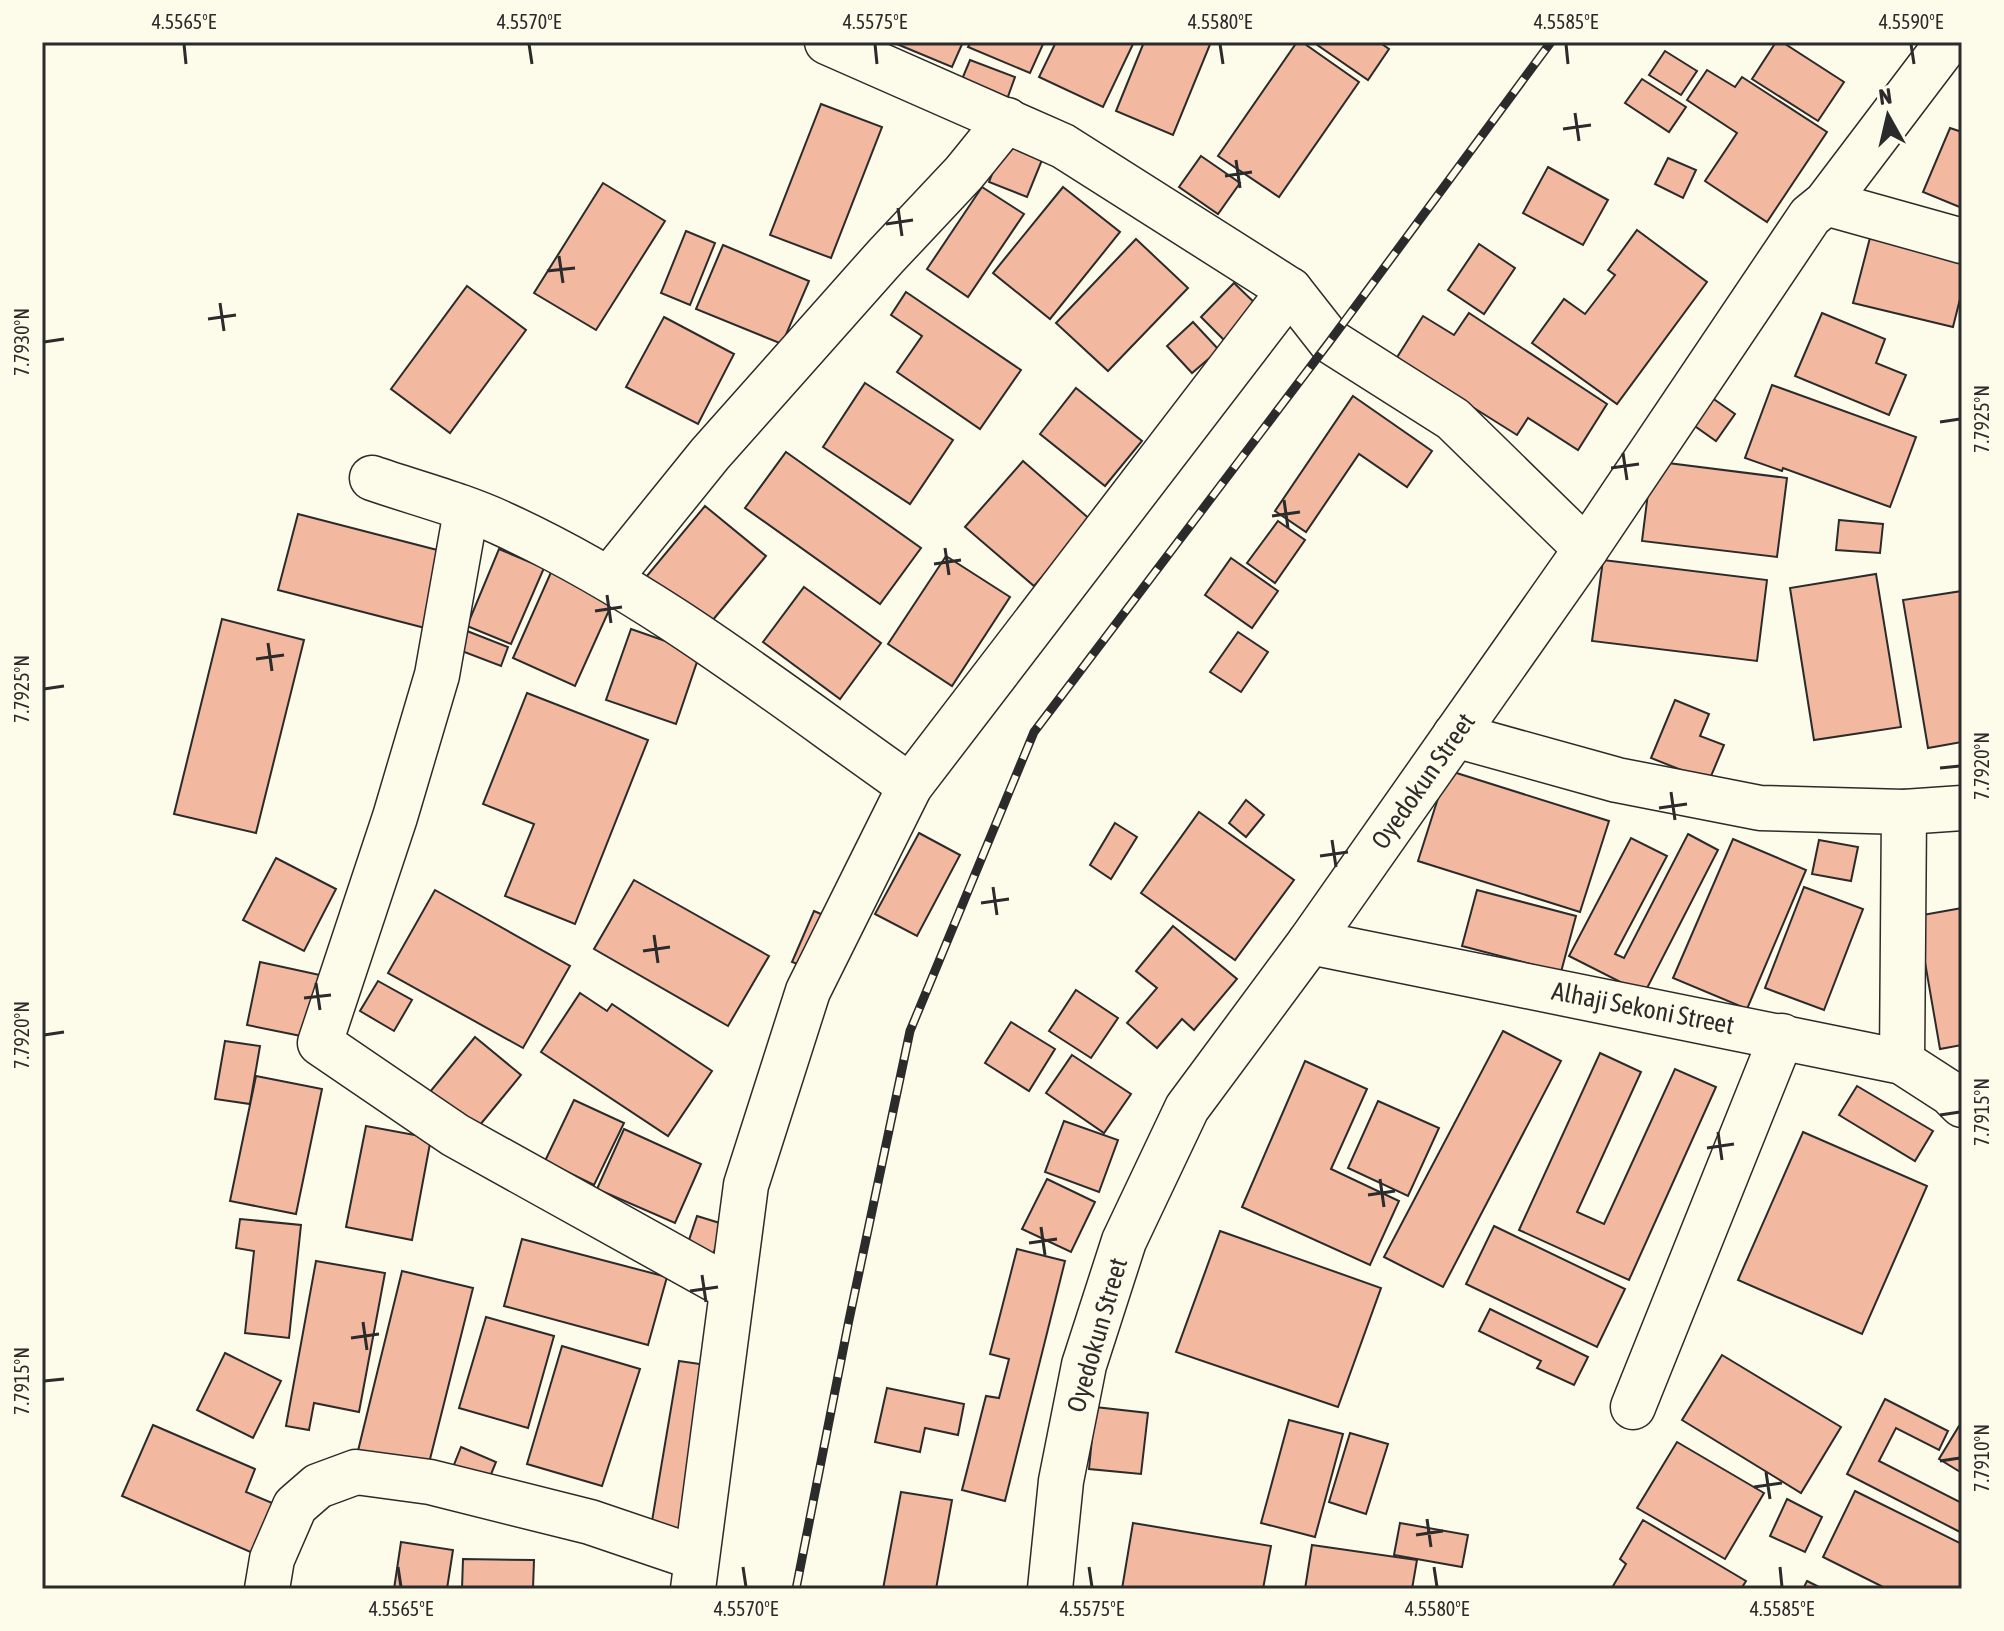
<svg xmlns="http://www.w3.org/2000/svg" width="2004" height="1631" font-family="'Asap Condensed',sans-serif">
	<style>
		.building { fill: #f2b8a0; stroke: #2b2b2b; stroke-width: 2 }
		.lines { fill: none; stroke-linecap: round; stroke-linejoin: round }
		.minor-casing { stroke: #2b2b2b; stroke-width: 47 }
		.minor { stroke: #fdfbea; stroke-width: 44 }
		.rail-casing { stroke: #2b2b2b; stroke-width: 9 }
		.rail { stroke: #fdfbea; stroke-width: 6; stroke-dasharray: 18; stroke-linecap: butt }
		.ticks { fill: none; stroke: #2b2b2b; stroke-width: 3 }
		.labels { text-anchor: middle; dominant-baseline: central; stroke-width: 6; stroke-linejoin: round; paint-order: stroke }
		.street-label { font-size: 26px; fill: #2b2b2b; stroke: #fdfbea }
		.neatline { fill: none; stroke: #2b2b2b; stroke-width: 3 }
		.ticks-label { font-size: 20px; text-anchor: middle; fill: #2b2b2b }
	</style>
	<rect width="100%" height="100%" fill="#fdfbea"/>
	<!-- building -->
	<g class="building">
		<path d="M892,42h71l-11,25z"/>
		<path d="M971,42h73l-14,31 -62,-26z"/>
		<path d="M1056,42h78l-31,65 -64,-30z"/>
		<path d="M1144,42h67l-38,93 -57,-24z"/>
		<path d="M1297,42h5l57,40 -80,115 -61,-41z"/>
		<path d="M1313,42h66l10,7 -21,31z"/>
		<path d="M1776,42h6l62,40 -26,39 -66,-42z"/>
		<path d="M1665,51l32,20 -16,24 -32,-20z"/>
		<path d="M970,60l45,17 -9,25 -46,-18z"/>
		<path d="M1707,70l28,17 7,-10 85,55 -60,90 -62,-41 32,-48 -50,-33z"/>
		<path d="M1642,79l44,28 -17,25 -44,-29z"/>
		<path d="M821,104l61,23 -51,131 -61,-23z"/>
		<path d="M1950,128l12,4v76l-39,-16z"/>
		<path d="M1004,144l38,16 -15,37 -38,-15z"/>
		<path d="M1201,156l39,27 -22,31 -39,-27z"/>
		<path d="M1668,158l28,12 -13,28 -28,-14z"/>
		<path d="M1548,167l60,33 -25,45 -60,-32z"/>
		<path d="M603,183l62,38 -69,109 -62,-37z"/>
		<path d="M982,187l42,27 -56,83 -41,-28z"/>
		<path d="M1063,187l57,45 -70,87 -57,-46z"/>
		<path d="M1637,230l70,52 -90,122 -85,-61 32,-44 21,15 30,-39 -7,-5z"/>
		<path d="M686,231l29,12 -25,62 -29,-12z"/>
		<path d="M1871,234l91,22v35l-9,36 -100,-24z"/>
		<path d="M1136,239l52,49 -80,83 -52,-48z"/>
		<path d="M1479,244l36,24 -31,46 -36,-24z"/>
		<path d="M723,245l86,36 -27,63 -86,-35z"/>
		<path d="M1234,283l26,25 -34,34 -25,-25z"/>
		<path d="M467,286l59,44 -76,103 -59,-44z"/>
		<path d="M906,292l115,78 -41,59 -83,-57 25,-36 -31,-21z"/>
		<path d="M1469,313l138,91 -29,46 -50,-32 -11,17 -121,-76 27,-43 31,19z"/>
		<path d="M1822,313l63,26 -9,24 30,12 -17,40 -94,-39z"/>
		<path d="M664,317l70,37 -36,70 -72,-37z"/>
		<path d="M1193,322l26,28 -27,23 -25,-27z"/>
		<path d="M865,383l88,57 -43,64 -87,-57z"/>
		<path d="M1772,385l144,52 -26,70 -107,-39 -1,3 -37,-13z"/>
		<path d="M1076,388l66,53 -37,45 -65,-52z"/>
		<path d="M1708,395l27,19 -19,27 -27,-19z"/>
		<path d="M1353,396l79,55 -25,36 -48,-33 -53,78 -31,-21z"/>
		<path d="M786,452l135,96 -41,56 -135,-96z"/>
		<path d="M1023,461l69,60 -58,65 -69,-59z"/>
		<path d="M1652,461l135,17 -10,79 -135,-16z"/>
		<path d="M705,506l61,50 -59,71 -61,-50z"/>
		<path d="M298,514l147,38 -20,76 -147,-38z"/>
		<path d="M1839,520l44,4 -3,29 -44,-3z"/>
		<path d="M1278,521l27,19 -30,43 -28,-20z"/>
		<path d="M499,549l45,19 -33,76 -44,-18z"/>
		<path d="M946,556l64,41 -58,89 -64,-42z"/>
		<path d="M1231,558l47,33 -26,37 -47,-33z"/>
		<path d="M1603,560l164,20 -10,81 -165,-20z"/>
		<path d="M552,570l63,27 -40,89 -62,-28z"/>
		<path d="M1876,574l25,153 -87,13 -24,-152z"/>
		<path d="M804,587l77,56 -41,56 -77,-57z"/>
		<path d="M1962,591v151l-34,6 -25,-148z"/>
		<path d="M222,619l82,21 -48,193 -82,-19z"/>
		<path d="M631,629l69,24 -24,71 -70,-24z"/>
		<path d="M467,631l41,16 -7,19 -42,-16z"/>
		<path d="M1238,632l30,20 -27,40 -31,-20z"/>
		<path d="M527,693l121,47 -73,184 -70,-28 29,-72 -51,-20z"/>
		<path d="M1675,700l34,14 -9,22 24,9 -15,36 -58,-23z"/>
		<path d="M1447,770l162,51 -29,91 -162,-51z"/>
		<path d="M1246,800l18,15 -18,22 -17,-14z"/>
		<path d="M1199,812l95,68 -59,80 -94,-67z"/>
		<path d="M1115,823l22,14 -26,42 -21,-14z"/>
		<path d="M919,833l41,22 -43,81 -42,-22z"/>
		<path d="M1688,834l30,16 -74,144 -75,-38 62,-118 36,18 -52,98 9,4z"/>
		<path d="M1733,839l73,31 -59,139 -74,-31z"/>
		<path d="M1819,840l39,7 -7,34 -39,-7z"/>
		<path d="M276,858l60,31 -32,62 -61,-31z"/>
		<path d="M634,880l135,76 -41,70 -134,-77z"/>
		<path d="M1804,887l59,22 -39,101 -59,-22z"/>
		<path d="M435,890l135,76 -47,82 -135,-75z"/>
		<path d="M1477,890l99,26 -15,56 -99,-26z"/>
		<path d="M1962,908v137l-22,4 -23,-133z"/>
		<path d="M814,911l21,9 -22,50 -21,-8z"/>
		<path d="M1173,926l64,53 -43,51 -12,-11 -25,29 -30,-25 30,-35 -21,-17z"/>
		<path d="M260,962l69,15 -13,62 -69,-14z"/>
		<path d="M378,981l34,19 -18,31 -34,-20z"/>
		<path d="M1076,990l42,28 -27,40 -42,-27z"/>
		<path d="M580,993l27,18 5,-7 100,67 -44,65 -127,-84z"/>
		<path d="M1011,1022l44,27 -26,42 -44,-28z"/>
		<path d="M1503,1031l58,30 -118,226 -59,-30z"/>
		<path d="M475,1037l46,38 -46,56 -46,-38z"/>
		<path d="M225,1041l35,5 -10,58 -35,-5z"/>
		<path d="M1600,1053l41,19 -64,140 27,12 71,-155 41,18 -87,193 -110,-50z"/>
		<path d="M1072,1055l59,39 -27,39 -58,-40z"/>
		<path d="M1305,1061l62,28 -36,80 68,32 -29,64 -128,-58z"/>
		<path d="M256,1076l66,13 -26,125 -66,-13z"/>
		<path d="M1857,1086l76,45 -18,30 -76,-46z"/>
		<path d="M574,1100l50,23 -30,62 -49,-24z"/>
		<path d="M1378,1101l61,27 -31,68 -60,-28z"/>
		<path d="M1064,1121l54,19 -19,52 -54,-20z"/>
		<path d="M366,1126l65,12 -19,102 -66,-13z"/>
		<path d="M624,1129l77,35 -26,59 -78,-34z"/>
		<path d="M1803,1132l124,54 -65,148 -124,-54z"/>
		<path d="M1047,1179l48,23 -24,50 -49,-23z"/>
		<path d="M697,1216l26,8 -12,37 -26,-9z"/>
		<path d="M240,1219l61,6 -12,113 -44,-5 9,-82 -18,-3z"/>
		<path d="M1494,1226l131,63 -28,58 -131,-63z"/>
		<path d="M1220,1231l161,57 -43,119 -162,-55z"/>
		<path d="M522,1239l145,38 -19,68 -144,-39z"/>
		<path d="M1017,1249l48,12 -60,240 -43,-11 24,-94 13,2 10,-39 -19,-5z"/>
		<path d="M316,1261l69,12 -26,139 -45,-9 -5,27 -23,-4z"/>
		<path d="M402,1271l71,17 -47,187 -70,-16z"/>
		<path d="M1490,1309l98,48 -14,28 -37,-17 4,-7 -62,-30z"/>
		<path d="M486,1317l68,19 -26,92 -69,-20z"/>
		<path d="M562,1346l78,23 -38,117 -75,-22z"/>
		<path d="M225,1353l56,28 -28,57 -56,-28z"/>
		<path d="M1722,1355l119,72 -40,66 -119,-73z"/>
		<path d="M679,1361l28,4 -27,167 -29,-5z"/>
		<path d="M887,1388l77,16 -6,31 -33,-7 -5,24 -45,-10z"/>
		<path d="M1885,1399l63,32 -9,19 -43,-22 -17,33 83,42v30l-115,-59z"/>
		<path d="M1095,1407l53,6 -7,61 -52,-5z"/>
		<path d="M1289,1420l54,14 -28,103 -54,-14z"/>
		<path d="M153,1425l102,44 -9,23 31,13 -22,49 -133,-58z"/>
		<path d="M1959,1426l3,1v46l-23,-14z"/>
		<path d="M1350,1433l38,11 -22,70 -37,-12z"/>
		<path d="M1677,1442l87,51 -39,66 -88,-51z"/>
		<path d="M461,1447l35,15 -13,32 -35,-14z"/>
		<path d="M1855,1491l107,53v45h-75l-64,-32z"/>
		<path d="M901,1492l51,8 -16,89h-53z"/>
		<path d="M1787,1499l35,18 -17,35 -35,-16z"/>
		<path d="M1643,1520l103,61 -5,8h-122l-6,-3 13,-22 -6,-5z"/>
		<path d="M1133,1523l138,23 -8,43h-141z"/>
		<path d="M1400,1523l68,12 -6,32 -68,-12z"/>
		<path d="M401,1542l52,8 -6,39h-53z"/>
		<path d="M1312,1545l105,15 -5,29h-107z"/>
		<path d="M463,1559l71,1 -1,29h-71z"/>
		<path d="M1807,1581l16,8h-20z"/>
	</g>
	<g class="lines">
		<defs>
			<g id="minor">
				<path d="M827,42l236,104 227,144 40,51 123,78 133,130"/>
				<path d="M1826,203l136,38"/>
				<path d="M372,478c43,15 91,27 133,47 146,67 274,169 405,261"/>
				<path d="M466,511l-29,164 -42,142 -75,226 135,92 277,154"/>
				<path d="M609,579l101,-125 176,-198 78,-83 43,-53"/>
				<path d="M1455,735l162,45 143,28 144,4 58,-4"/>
				<path d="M1310,942l592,120 48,31 12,12"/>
				<path d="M1902,1062l2,-250"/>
				<path d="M1633,1407l149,-371"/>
				<path d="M267,1589l5,-30 23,-53 23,-20 38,-14 74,10 160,40 106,36"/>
				<path d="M693,1589l53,-404 62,-194 102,-205 380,-496"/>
				<path d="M1050,1589l11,-108 23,-116 40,-124 63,-133 123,-166 276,-393 224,-333 16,-13 122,-161"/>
			</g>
		</defs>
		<!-- minor casing -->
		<use href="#minor" class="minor-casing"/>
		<!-- minor -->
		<use href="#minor" class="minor"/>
		<defs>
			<path id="rail" d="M796,1589l53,-269 61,-289 124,-299 296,-391 221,-299"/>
		</defs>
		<!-- rail casing -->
		<use href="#rail" class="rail-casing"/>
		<!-- rail -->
		<use href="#rail" class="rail"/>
	</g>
	<!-- ticks -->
	<path class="ticks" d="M184,44l2,20M529,44l3,20M875,44l2,20M1220,44l3,20M1566,44l2,20M1911,44l3,20M1575,113l4,28M1563,129l28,-4M1236,160l4,28M1225,176l27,-4M898,208l4,28M886,224l27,-4M559,256l4,27M547,271l28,-3M220,303l4,28M208,319l28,-4M44,342l20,-3M1940,422l20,-3M1623,453l4,27M1611,468l28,-4M1284,500l4,28M1272,516l28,-4M945,548l4,27M934,564l27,-4M607,595l4,28M595,611l27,-4M268,643l4,28M256,659l28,-4M44,689l20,-3M1940,768l20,-2M1671,792l4,28M1659,808l28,-4M1332,840l4,27M1320,856l28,-4M993,887l4,28M981,903l28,-4M654,935l4,28M643,951l27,-4M316,983l4,27M304,998l27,-3M44,1035l20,-3M1940,1115l20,-3M1718,1132l4,28M1707,1148l27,-4M1380,1179l4,28M1368,1195l27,-4M1041,1227l4,28M1029,1243l28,-4M702,1275l4,27M690,1291l28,-4M363,1322l4,28M351,1338l28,-4M44,1381l20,-2M1940,1461l20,-3M1766,1472l4,27M1754,1487l28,-4M1427,1519l4,28M1416,1535l27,-4M398,1567l3,20M743,1567l3,20M1089,1567l3,20M1434,1567l3,20M1780,1567l2,20"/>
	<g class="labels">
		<!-- street labels -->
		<g class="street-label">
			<text transform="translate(1423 781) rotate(-55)">Oyedokun Street</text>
			<text transform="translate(1643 1008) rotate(11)">Alhaji Sekoni Street</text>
			<text transform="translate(1097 1335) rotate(-74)">Oyedokun Street</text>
		</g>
	</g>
	<!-- border -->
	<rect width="2004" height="1631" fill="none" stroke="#fdfbea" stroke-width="88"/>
	<!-- north arrow -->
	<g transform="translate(1888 116) rotate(352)" stroke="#fdfbea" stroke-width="6" paint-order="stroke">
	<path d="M0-6L14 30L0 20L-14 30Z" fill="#2b2b2b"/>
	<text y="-12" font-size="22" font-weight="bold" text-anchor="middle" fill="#2b2b2b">N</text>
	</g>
	<rect x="44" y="44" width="1916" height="1543" class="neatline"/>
	<g class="ticks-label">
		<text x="184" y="29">4.5565°E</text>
		<text x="529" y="29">4.5570°E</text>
		<text x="875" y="29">4.5575°E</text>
		<text x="1220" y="29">4.5580°E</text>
		<text x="1566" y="29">4.5585°E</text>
		<text x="1911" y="29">4.5590°E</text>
		<text transform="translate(22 342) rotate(-90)" y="7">7.7930°N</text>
		<text transform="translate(1982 419) rotate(-90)" y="7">7.7925°N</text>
		<text transform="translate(22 689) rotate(-90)" y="7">7.7925°N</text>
		<text transform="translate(1982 766) rotate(-90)" y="7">7.7920°N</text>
		<text transform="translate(22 1035) rotate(-90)" y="7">7.7920°N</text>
		<text transform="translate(1982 1112) rotate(-90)" y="7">7.7915°N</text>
		<text transform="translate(22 1381) rotate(-90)" y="7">7.7915°N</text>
		<text transform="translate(1982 1458) rotate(-90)" y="7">7.7910°N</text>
		<text x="401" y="1616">4.5565°E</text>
		<text x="746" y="1616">4.5570°E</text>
		<text x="1092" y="1616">4.5575°E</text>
		<text x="1437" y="1616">4.5580°E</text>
		<text x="1782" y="1616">4.5585°E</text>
	</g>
</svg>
